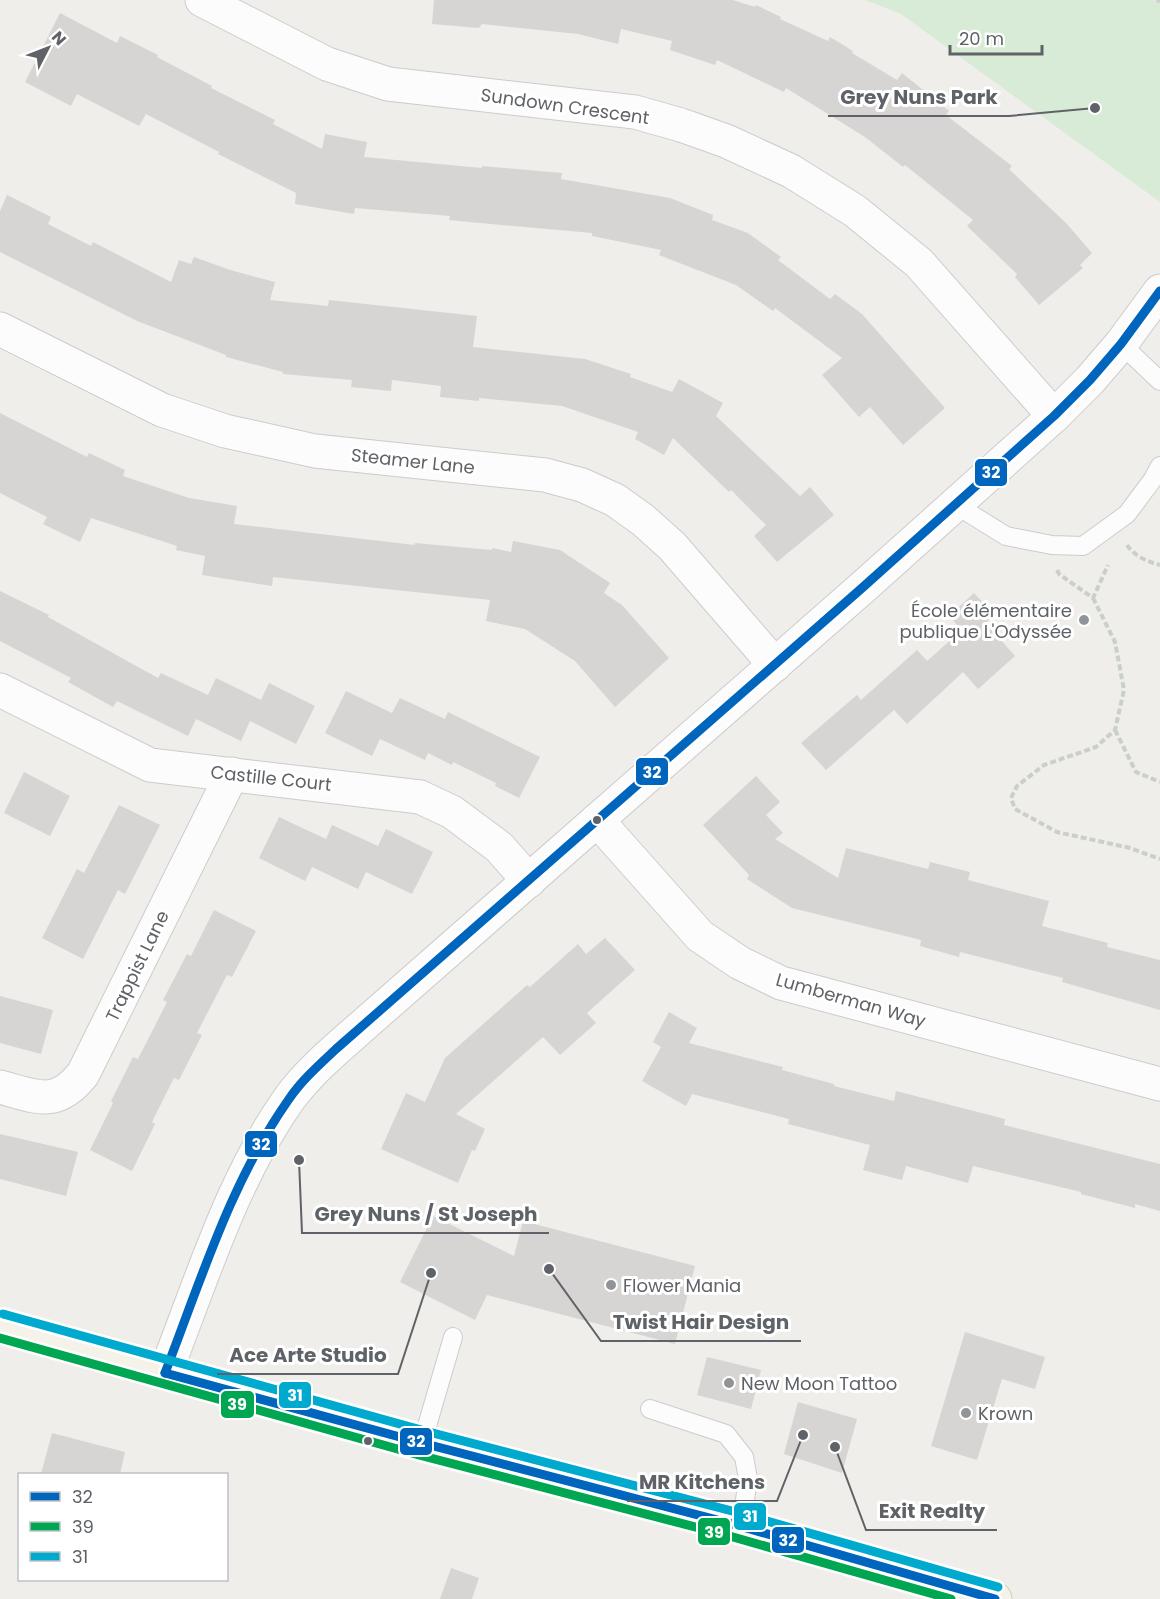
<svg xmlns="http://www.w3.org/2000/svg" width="1160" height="1599" font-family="Poppins,sans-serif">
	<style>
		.green { fill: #d8ebd6 }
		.building { fill: #d6d5d3 }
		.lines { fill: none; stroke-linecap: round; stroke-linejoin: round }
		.service-casing { stroke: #cbcccc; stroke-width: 20 }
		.minor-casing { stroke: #cbcccc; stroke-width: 35 }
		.tertiary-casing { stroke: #cbcccc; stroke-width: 35 }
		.primary-casing { stroke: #d7ceb8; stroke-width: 35 }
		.path { stroke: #cacfcc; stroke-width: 4; stroke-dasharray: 6 3; stroke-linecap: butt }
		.service { stroke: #fdfcfc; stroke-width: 18 }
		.minor { stroke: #fdfcfc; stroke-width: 33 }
		.tertiary { stroke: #fdfcfc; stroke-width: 33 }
		.primary { stroke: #f4f2e9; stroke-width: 33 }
		.bus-1-casing { stroke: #fff; stroke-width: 14 }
		.bus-2-casing { stroke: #fff; stroke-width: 14 }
		.bus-3-casing { stroke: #fff; stroke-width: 14 }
		.bus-1 { stroke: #0065bd; stroke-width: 9 }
		.bus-2 { stroke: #00a651; stroke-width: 9 }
		.bus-3 { stroke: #00a9ce; stroke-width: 9 }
		.poi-dot { fill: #919496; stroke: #fff; stroke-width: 2 }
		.bus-dot { fill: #5f6368; stroke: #fff; stroke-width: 2 }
		.labels { text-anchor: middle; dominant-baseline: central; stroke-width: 6; stroke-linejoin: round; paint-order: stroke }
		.street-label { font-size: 18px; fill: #5f6368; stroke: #fff }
		.poi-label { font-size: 18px; fill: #5f6368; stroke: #fff; text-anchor: start }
		.leader { fill: none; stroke: #5f6368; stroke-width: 2 }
		.callout-dot { fill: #5f6368; stroke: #fff; stroke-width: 2 }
		.callout-label { font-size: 20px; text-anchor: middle; font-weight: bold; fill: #5f6368; stroke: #fff; stroke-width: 6; stroke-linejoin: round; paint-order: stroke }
		.line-badge { stroke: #fff; stroke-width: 2 }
		.badge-label { font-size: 16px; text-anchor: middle; font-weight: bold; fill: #fff }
	</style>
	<rect width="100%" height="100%" fill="#efeeea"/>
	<!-- green -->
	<path class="green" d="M865,0h295v202l-259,-188z"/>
	<!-- building -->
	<g class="building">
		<path d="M434,0h299l22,7 1,-2 25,12 -1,2 48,22 2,-4 23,14 -1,2 45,27 5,-7 47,38 -3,4 66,51 -3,3 58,55 25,29 -12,12 3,3 -44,37 -24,-28 2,-3 -50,-48 6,-6 -68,-55 -2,2 -38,-30 -79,-49 -2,4 -67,-32 -2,5 -45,-15 2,-9 -51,-12 -3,15 -40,-10 -96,-10 -3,4 -47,-4z"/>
		<path d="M60,13l57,30 3,-7 38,19 -1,2 55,29 -1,2 64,32 -2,4 49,25 3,-15 42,8 -3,15 118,11v-2l80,7 -1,6 109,19 43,17 -1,5 36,13 33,24 -3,3 52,39 5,-5 27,20 83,94 -42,37 -33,-38 -11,10 -37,-42 20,-17 -67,-50 -2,3 -37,-26 -77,-30 2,-5 -69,-14v-3l-112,-10 -31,-3 1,-4 -95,-8 -1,6 -59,-10 1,-11 -78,-39 1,-2 -73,-38 -7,12 -62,-32 -6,12 -46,-24z"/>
		<path d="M7,195l44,22 -3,7 43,22 2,-4 78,40 8,-22 12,4 3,-7 36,13 45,12 -5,18 58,6 1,-6 148,16 -4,31 112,12 46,15 -1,3 42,15 7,-13 44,24 -7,13 84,80 10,-9 24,28 -57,47 -23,-26 12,-11 -35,-35 -2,2 -56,-54 -9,17 -29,-16 3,-7 -76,-26 -83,-8v3l-39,-4 1,-11 -49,-6 -1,11 -40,-4 1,-7 -69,-6v-2l-57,-15v-2l-89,-34 -137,-69v-41z"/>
		<path d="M0,413l87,44 2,-4 36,17 -2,6 66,22 48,8 -3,18 181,21v-2l77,7v-2l19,4 2,-11 47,9 50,33 -6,10 18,12 47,53 -54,49 -40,-46 -50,-32 -39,-8 4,-21 -217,-23 -1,9 -70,-11 3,-19 -29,-6 1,-4 -86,-28 -11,24 -37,-18 4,-7 -47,-24z"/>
		<path d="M0,591l49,24 -1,2 110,61 3,-5 47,22 8,-17 45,22 8,-17 46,23 -19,38 -46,-23 -9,20 -45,-22 -8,17 -71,-35 -4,6 -45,-25 3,-4 -71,-37z"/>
		<path d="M974,593l20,22 -8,8 29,33 -37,33 -15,-17 -56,52 -13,-14 -68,60 -25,-27 56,-48 4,5 56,-50 10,11 35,-31 -13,-14z"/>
		<path d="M346,691l46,22 8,-15 45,21 3,-7 92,45 -21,41 -24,-12 1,-3 -43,-21 -1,3 -24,-12 -3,7 -45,-21 -8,17 -47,-23z"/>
		<path d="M24,772l46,24 -20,40 -46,-23z"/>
		<path d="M756,776l24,26 -14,13 17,18 -8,6 63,39 8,-30 82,21 2,-7 40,10 -2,8 81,21 -7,25 66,17 -1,4 53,13v50l-98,-28 1,-4 -103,-26 -1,5 -39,-11 1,-6 -129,-32 -45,-29 2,-4 -46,-50z"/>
		<path d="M119,805l41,20 -35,69 -7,-4 -35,69 -41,-21 35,-69 7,4z"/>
		<path d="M279,817l47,22 6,-14 46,21 8,-17 47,23 -21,42 -46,-22 -8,17 -46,-22 -7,14 -46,-23z"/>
		<path d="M214,910l42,21 -24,46 -5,-2 -30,58 5,2 -23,45 -5,-2 -22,44 3,2 -23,47 -42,-21 23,-47 -2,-2 22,-44 5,2 29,-57 -4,-2 24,-46 4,2z"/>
		<path d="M605,938l30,32 -48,43 9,10 -36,32 -17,-18 -87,77 29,15 -10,22 -3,-1 -14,33 -77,-34 25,-56 19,9 20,-44 82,-73 3,2 48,-43 8,10z"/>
		<path d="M0,996l53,14 -12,44 -41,-11z"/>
		<path d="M669,1012l28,16 -8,15 94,24 -1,3 52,14v2l60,15 2,-10 109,28 -1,6 156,39v47l-25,-7v4l-54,-14v-2l-108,-26 -5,17 -62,-17 -4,14 -39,-10 7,-25 -82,-21 1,-5 -97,-25 -6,12 -44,-25 19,-34 -8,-5z"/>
		<path d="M0,1134l78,18 -12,44 -66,-17z"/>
		<path d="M433,1216l81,40 9,-35 172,45 -20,78 -188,-49 -12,25 -75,-38z"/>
		<path d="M965,1332l80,25 -10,32 -33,-10 -25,81 -46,-14z"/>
		<path d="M707,1357l54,13 -10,39 -54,-14z"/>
		<path d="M798,1402l59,17 -15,54 -58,-19z"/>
		<path d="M52,1433l73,19 -5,22h-79z"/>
		<path d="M451,1568l28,10 -7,21h-32z"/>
	</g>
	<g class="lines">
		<defs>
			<g id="service">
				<path d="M1121,344l39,37"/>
				<path d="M956,505l50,31 46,9 31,1 44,-32 26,-35 7,-13"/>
				<path d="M650,1409l76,25 18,23 4,22 -7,48"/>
				<path d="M422,1443l31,-106"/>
			</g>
			<g id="minor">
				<path d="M202,0l125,64 61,20 247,28 46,13 45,16 65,30 64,40 64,52 135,153"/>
				<path d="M0,329l162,81 63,21 90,20 230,24 37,10 33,15 28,20 29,26 103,119"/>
				<path d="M0,690l150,75 270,32 32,15 47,35 30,34"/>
				<path d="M597,820l103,116 40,27 41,20 379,101"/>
				<path d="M0,1087c37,10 56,21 83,-13l149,-300"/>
			</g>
			<path id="tertiary" d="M165,1373c37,-93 66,-192 124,-274 21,-29 51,-53 78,-77l495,-434 192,-172 36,-36 31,-36 39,-53"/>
			<path id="primary" d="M0,1326l422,117 307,80 266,76"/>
		</defs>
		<!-- service casing -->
		<use href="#service" class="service-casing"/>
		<!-- minor casing -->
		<use href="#minor" class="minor-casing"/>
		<!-- tertiary casing -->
		<use href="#tertiary" class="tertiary-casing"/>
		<!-- primary casing -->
		<use href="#primary" class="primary-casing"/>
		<!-- path -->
		<g class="path">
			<path d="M1157,0l3,1"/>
			<path d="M1127,545c7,11 21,17 33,20"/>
			<path d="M1057,570l2,4 34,24 15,-33"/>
			<path d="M1093,598l22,44 9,48 -9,40 -19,17 -52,18 -27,21 -6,12 4,11 42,23 73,16 30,11"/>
			<path d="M1115,730l21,42 24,10"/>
		</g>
		<!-- service -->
		<use href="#service" class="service"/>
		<!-- minor -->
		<use href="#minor" class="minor"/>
		<!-- tertiary -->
		<use href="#tertiary" class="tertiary"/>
		<!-- primary -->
		<use href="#primary" class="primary"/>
		<defs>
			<g id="bus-1">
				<path d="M165,1373c36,-93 66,-192 124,-274 13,-19 30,-34 47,-50l526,-461 192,-172 36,-36 31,-36 39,-53"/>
				<path d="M165,1373l257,70 307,80 266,76"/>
			</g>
			<path id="bus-2" d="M0,1338l419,117 307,80 225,64"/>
			<path id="bus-3" d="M3,1314l422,117 307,80 266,76"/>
		</defs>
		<!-- bus-1 casing -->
		<use href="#bus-1" class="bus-1-casing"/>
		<!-- bus-2 casing -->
		<use href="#bus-2" class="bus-2-casing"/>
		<!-- bus-3 casing -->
		<use href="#bus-3" class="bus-3-casing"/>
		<!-- bus-1 -->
		<use href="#bus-1" class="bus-1"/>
		<!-- bus-2 -->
		<use href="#bus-2" class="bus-2"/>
		<!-- bus-3 -->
		<use href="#bus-3" class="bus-3"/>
	</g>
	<!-- markers -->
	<g class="poi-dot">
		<circle cx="1084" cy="620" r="6"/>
		<circle cx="611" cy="1285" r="6"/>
		<circle cx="729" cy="1383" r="6"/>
		<circle cx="966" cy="1413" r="6"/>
	</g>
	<g class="bus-dot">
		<circle cx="597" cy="820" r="5"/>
		<circle cx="368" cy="1441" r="5"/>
	</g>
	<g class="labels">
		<!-- street labels -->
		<g class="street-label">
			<text transform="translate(565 106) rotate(8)">Sundown Crescent</text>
			<text transform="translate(413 461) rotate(6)">Steamer Lane</text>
			<text transform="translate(271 778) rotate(6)">Castille Court</text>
			<text transform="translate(137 966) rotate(-64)">Trappist Lane</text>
			<text transform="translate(851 1000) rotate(16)">Lumberman Way</text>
		</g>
		<!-- poi labels -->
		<g class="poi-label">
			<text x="1072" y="610" text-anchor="end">École élémentaire<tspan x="1072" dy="21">publique L'Odyssée</tspan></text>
			<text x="623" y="1285">Flower Mania</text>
			<text x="741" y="1383">New Moon Tattoo</text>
			<text x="978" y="1413">Krown</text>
		</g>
	</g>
	<!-- callouts -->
	<path class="leader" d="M1095 108L1009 116H828M299 1160L302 1233H549M549 1269L601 1341H801M431 1273L398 1374H217M803 1435L777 1501H627M835 1447L866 1530H997"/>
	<g class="callout-dot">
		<circle cx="1095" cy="108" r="6"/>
		<circle cx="299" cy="1160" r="6"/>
		<circle cx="549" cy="1269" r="6"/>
		<circle cx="431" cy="1273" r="6"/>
		<circle cx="803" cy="1435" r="6"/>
		<circle cx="835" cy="1447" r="6"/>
	</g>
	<g class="callout-label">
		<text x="919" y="104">Grey Nuns Park</text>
		<text x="426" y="1221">Grey Nuns / St Joseph</text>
		<text x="701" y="1329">Twist Hair Design</text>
		<text x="308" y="1362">Ace Arte Studio</text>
		<text x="702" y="1489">MR Kitchens</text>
		<text x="932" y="1518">Exit Realty</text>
	</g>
	<g class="line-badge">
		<rect x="974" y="458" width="34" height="29" rx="6" fill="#0065bd"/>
		<rect x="635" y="757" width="34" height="29" rx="6" fill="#0065bd"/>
		<rect x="244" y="1130" width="34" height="28" rx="6" fill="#0065bd"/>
		<rect x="278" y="1381" width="34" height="28" rx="6" fill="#00a9ce"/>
		<rect x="220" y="1390" width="35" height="29" rx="6" fill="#00a651"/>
		<rect x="399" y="1427" width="34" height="29" rx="6" fill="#0065bd"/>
		<rect x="733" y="1502" width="34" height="29" rx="6" fill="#00a9ce"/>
		<rect x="697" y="1517" width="34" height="29" rx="6" fill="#00a651"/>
		<rect x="771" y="1526" width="34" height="28" rx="6" fill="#0065bd"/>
	</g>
	<g class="badge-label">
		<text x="991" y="478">32</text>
		<text x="652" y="778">32</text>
		<text x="261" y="1150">32</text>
		<text x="295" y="1401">31</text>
		<text x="237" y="1410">39</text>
		<text x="416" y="1447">32</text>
		<text x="750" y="1522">31</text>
		<text x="714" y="1538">39</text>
		<text x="788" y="1546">32</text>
	</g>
	<!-- legend -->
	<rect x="18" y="1473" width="210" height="108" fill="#ffffff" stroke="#bfc1c3" stroke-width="1.5"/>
	<rect x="30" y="1492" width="30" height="9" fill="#0065bd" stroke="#bfc1c3" stroke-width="1.5"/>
	<text x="72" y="1503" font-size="18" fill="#5f6368">32</text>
	<rect x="30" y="1522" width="30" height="9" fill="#00a651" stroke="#bfc1c3" stroke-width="1.5"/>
	<text x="72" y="1533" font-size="18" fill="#5f6368">39</text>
	<rect x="30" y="1552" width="30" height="9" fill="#00a9ce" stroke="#bfc1c3" stroke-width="1.5"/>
	<text x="72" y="1563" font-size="18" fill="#5f6368">31</text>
	<!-- north arrow -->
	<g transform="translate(48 48) rotate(48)" stroke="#ffffff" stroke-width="4.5" paint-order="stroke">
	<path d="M0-4.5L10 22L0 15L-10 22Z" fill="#5f6368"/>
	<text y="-9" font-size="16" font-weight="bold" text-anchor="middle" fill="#5f6368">N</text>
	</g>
	<!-- scale -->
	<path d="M950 45v9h92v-9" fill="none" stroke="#5f6368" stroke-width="3"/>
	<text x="959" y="45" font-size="18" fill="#5f6368" stroke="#ffffff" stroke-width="4.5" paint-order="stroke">20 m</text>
</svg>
